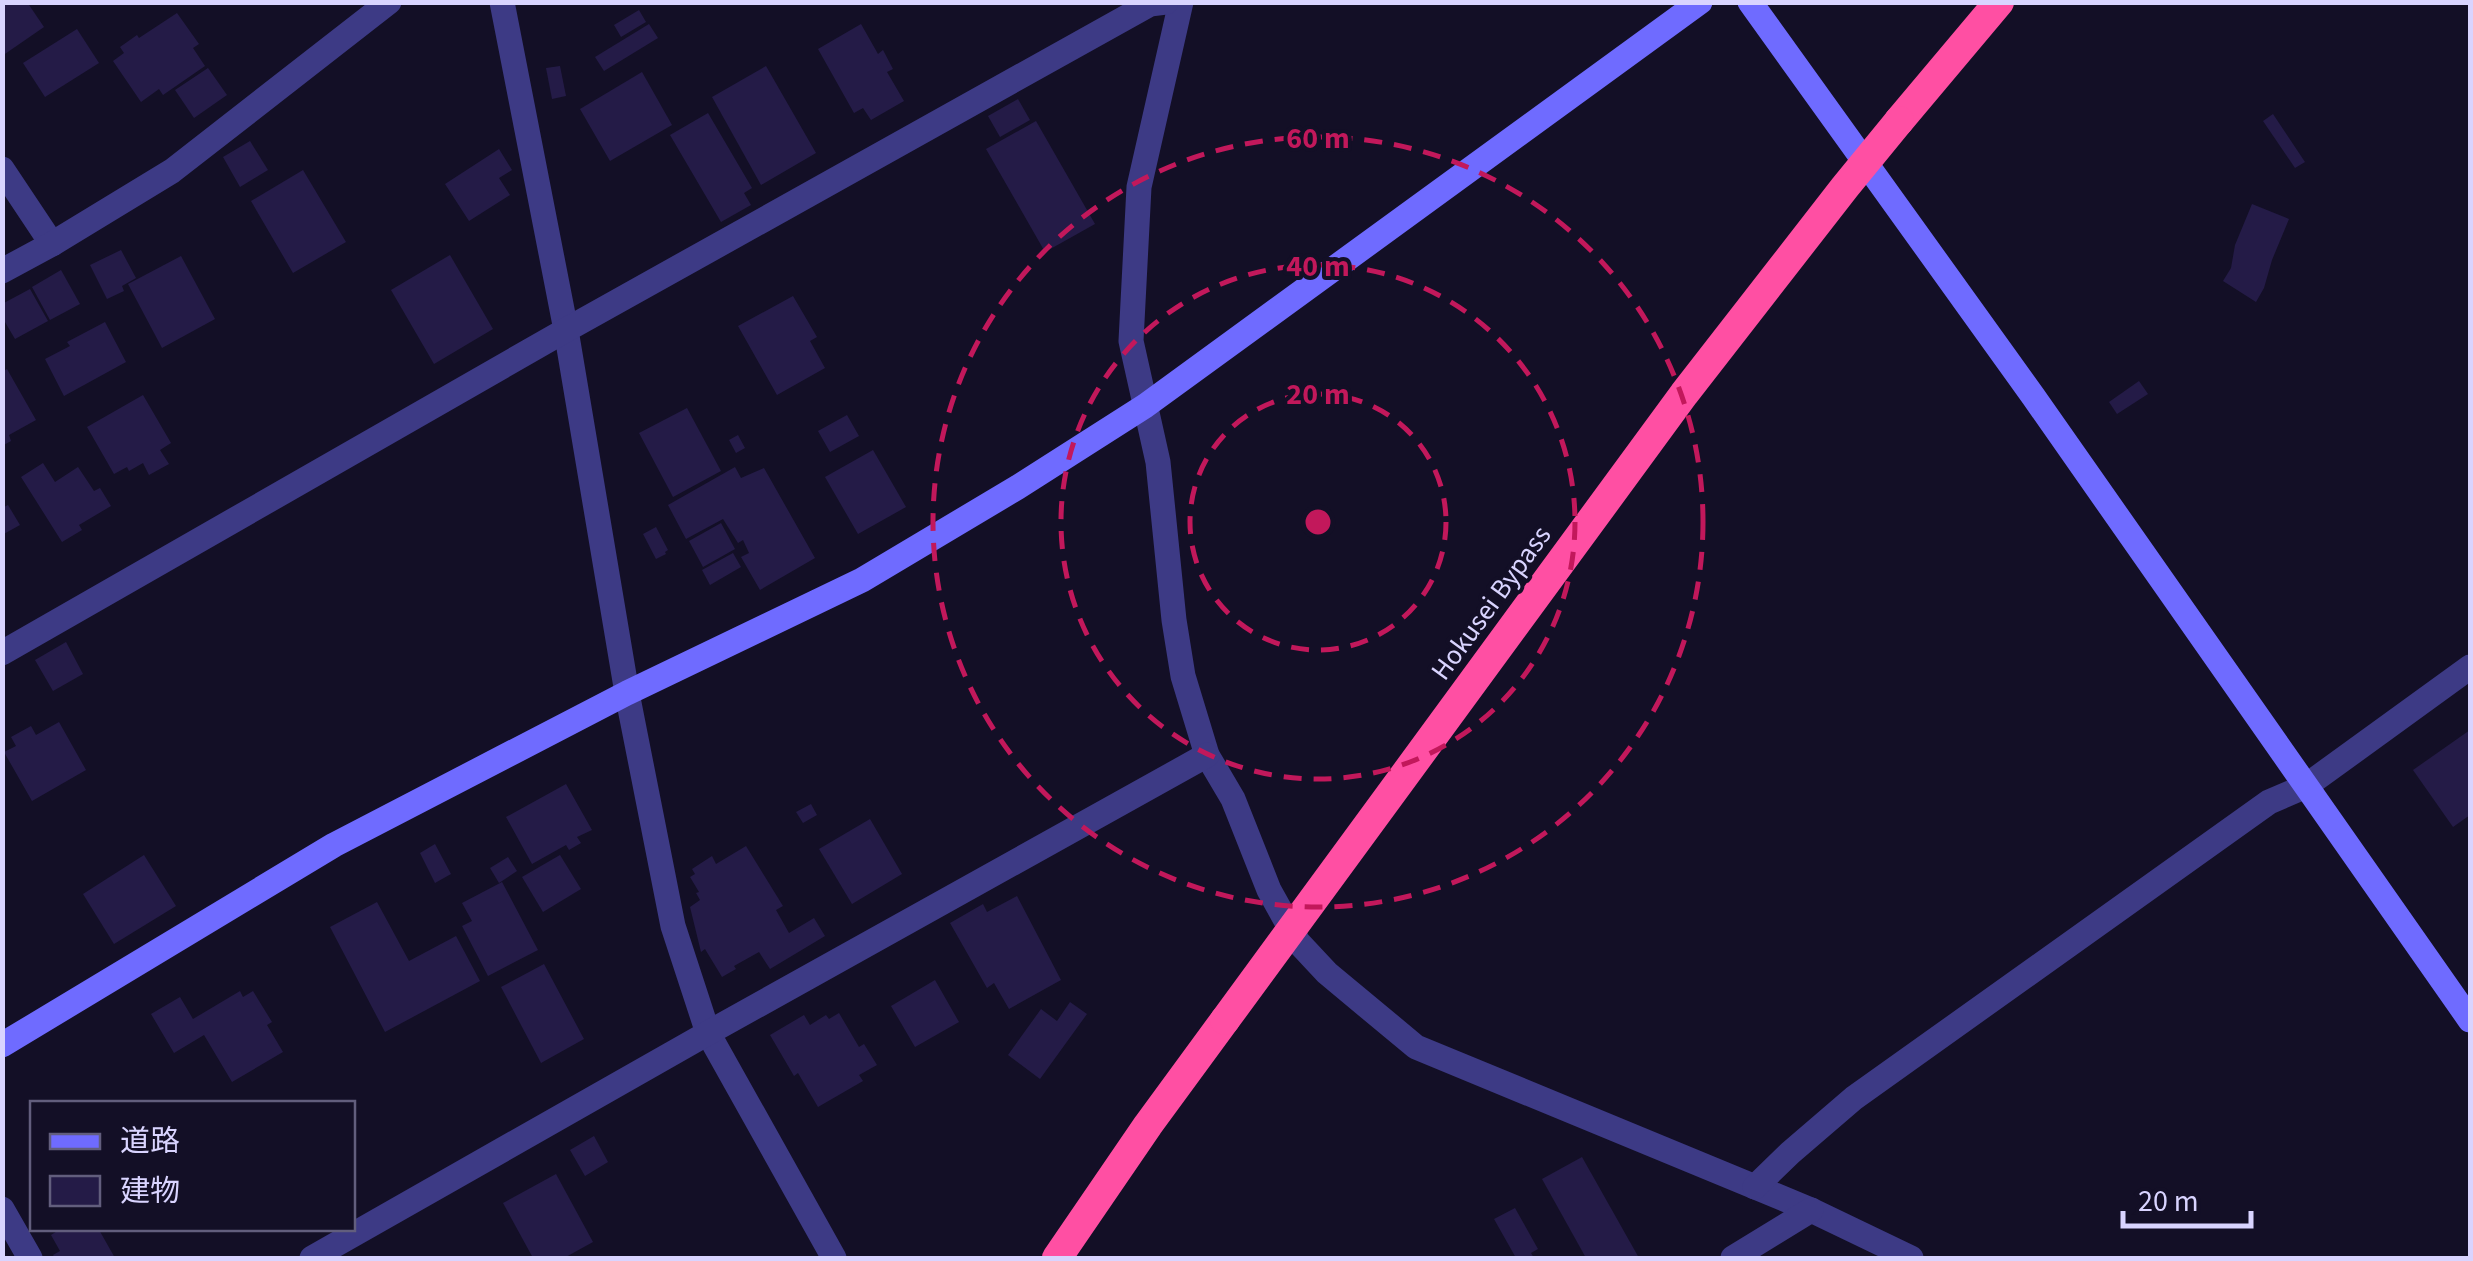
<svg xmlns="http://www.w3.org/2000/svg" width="2473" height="1261" font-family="'Source Sans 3','Noto Sans JP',sans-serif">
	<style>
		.building { fill: #241b47 }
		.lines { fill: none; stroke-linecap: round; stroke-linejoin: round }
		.street { stroke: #3d3a85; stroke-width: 25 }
		.secondary { stroke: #6f6bff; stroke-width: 25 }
		.highway { stroke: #ff4fa3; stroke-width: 30 }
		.highway-bridge { stroke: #ff4fa3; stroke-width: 30 }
		.ring { fill: none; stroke: #c2185b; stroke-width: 5; stroke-dasharray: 18 12 }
		.labels { text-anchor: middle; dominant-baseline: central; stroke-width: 8; stroke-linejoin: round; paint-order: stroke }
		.street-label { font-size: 28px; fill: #d9d4ff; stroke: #130f26 }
		.centre { fill: #c2185b; stroke: #130f26; stroke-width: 5 }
		.ring-label { font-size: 30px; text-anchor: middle; font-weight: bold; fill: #c2185b; stroke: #130f26; stroke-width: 8; stroke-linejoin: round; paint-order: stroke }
	</style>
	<rect width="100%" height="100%" fill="#130f26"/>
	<!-- building -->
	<g class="building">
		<path d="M2,2h25l17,25 -42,29z"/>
		<path d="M639,10l7,12 -25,15 -7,-12z"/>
		<path d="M177,13l22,31 -6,4 12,18 -42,29 -4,-6 -18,13 -28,-41 11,-8 -4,-6 17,-12 2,3z"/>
		<path d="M649,24l9,14 -54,33 -9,-14z"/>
		<path d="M861,24l17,30 5,-4 10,19 -6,3 17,29 -33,19 -8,-12 -9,5 -36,-64z"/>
		<path d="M77,29l22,34 -54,34 -22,-34z"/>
		<path d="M560,66l6,30 -14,3 -6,-31z"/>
		<path d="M766,66l50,87 -55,32 -49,-88z"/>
		<path d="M208,68l19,27 -33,23 -19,-28z"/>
		<path d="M642,72l30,53 -62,36 -30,-52z"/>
		<path d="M1018,99l12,21 -30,17 -12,-21z"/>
		<path d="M708,113l44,75 -8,5 7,12 -30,17 -51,-87z"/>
		<path d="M2273,114l32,48 -10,6 -32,-47z"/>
		<path d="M1036,121l59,103 -50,28 -59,-103z"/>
		<path d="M250,141l18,29 -28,17 -17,-30z"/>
		<path d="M499,149l13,21 -13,8 11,17 -41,26 -24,-37z"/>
		<path d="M303,170l43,72 -53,31 -42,-72z"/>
		<path d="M2252,204l37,15 -17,41 -8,28 -8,14 -33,-21 8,-13 4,-23z"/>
		<path d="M121,250l15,28 -14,8 2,5 -17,8 -17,-34z"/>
		<path d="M450,255l43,74 -59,35 -43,-74z"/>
		<path d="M181,256l34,63 -53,29 -34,-64z"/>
		<path d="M61,270l19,34 -30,16 -18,-33z"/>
		<path d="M30,289l18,32 -33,18 -13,-22v-13z"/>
		<path d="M793,296l24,41 -7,4 15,27 -48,27 -39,-69z"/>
		<path d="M105,322l21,40 -62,34 -19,-37 25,-13 -3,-4z"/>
		<path d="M7,369l29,51 -27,15 2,6 -9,5v-74z"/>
		<path d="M2139,381l9,13 -31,20 -8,-12z"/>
		<path d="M143,395l28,48 -11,7 9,14 -20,11 -6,-12 -14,8 -2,-4 -13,7 -27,-47z"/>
		<path d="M687,408l34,63 -48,26 -34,-64z"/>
		<path d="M847,415l12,21 -29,16 -12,-21z"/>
		<path d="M738,435l7,13 -9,5 -7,-13z"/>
		<path d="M873,450l33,57 -48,27 -33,-57z"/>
		<path d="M43,463l12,19 23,-15 16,24 6,-3 11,18 -32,19 3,5 -20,12 -41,-65z"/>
		<path d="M735,467l6,11 23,-10 51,90 -55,32 -19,-33 8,-4 -6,-13 -5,3 -15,-24 -37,20 -18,-34z"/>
		<path d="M8,505l12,20 -18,10v-27z"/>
		<path d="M721,523l14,26 -32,18 -14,-26z"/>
		<path d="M656,527l12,23 -3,2 1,2 -10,5 -13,-25z"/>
		<path d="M733,553l8,14 -31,18 -8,-15z"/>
		<path d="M66,642l17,32 -30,17 -18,-31z"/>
		<path d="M59,722l27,48 -54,31 -28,-49 12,-6 -5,-9 20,-11 5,9z"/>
		<path d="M2470,730v85l-17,12 -40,-57z"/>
		<path d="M566,784l26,46 -15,7 4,6 -12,7 -3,-5 -34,19 -26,-47z"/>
		<path d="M811,804l6,11 -14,8 -7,-11z"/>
		<path d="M870,819l32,55 -50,30 -33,-55z"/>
		<path d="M435,844l16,30 -16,9 -15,-30z"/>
		<path d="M746,846l37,60 -7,4 13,23 25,-15 11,18 -55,33 -11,-17 -25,14 2,3 -14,8 -17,-28 -4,3 -11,-45 10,-7 -4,-7 3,-1 -9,-15 5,-3 -3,-5 20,-13 4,8z"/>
		<path d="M144,855l32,51 -62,38 -31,-50z"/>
		<path d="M560,855l21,34 -38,23 -21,-35z"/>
		<path d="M508,857l9,14 -18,12 -9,-15z"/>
		<path d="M502,882l36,68 -50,26 -26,-50 10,-5 -10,-18z"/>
		<path d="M1017,896l44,84 -52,29 -15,-26 -7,5 -37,-65 33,-19 4,8z"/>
		<path d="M377,902l32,59 47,-25 24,45 -95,51 -55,-105z"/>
		<path d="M544,964l40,75 -43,24 -40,-76z"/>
		<path d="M935,980l24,42 -44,25 -24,-41z"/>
		<path d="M240,991l3,6 10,-6 19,31 -5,3 16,27 -51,30 -28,-47 -30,18 -23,-39 29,-17 13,22z"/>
		<path d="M1070,1002l17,12 -47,65 -32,-24 33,-46 16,12z"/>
		<path d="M839,1013l20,34 5,-3 13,21 -18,10 4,6 -45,26 -20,-34 -4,3 -24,-41 34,-20 6,10 16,-10 3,4z"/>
		<path d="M594,1136l14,26 -23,14 -15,-26z"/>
		<path d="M1582,1157l57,101h-53l-44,-79z"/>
		<path d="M556,1174l37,68 -29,16h-31l-30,-55z"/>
		<path d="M1515,1208l23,41 -7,4 3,5h-18l-22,-39z"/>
		<path d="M62,1228h36l17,30h-60l-2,-3 7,-4 -9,-16z"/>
	</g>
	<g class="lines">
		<!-- street -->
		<g class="street">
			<path d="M502,2l64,328 61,363 46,233 35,107 126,225"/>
			<path d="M1181,2l-42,185 -8,154 27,121 16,158 9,56 24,79 26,44 36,91 29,52 29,31 89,74 395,163 100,48"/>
			<path d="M2,169l50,75"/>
			<path d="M2,271l50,-27 120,-73 217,-169"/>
			<path d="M2,653l564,-323 584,-326 16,-2"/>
			<path d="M1755,1187l35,-34 64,-55 415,-296 37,-16 164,-119"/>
			<path d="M2,1209l28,49"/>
			<path d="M312,1258l396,-225 499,-278"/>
			<path d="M1733,1258l78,-48"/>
		</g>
		<!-- secondary -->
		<g class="secondary">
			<path d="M1750,2l283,394 437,624"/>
			<path d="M2,1045l332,-200 293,-152 235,-113 156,-93 127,-81 555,-404"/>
		</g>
		<!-- highway -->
		<g class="highway">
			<path d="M1899,121l100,-119"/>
			<path d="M1057,1258l91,-133 77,-105"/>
		</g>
		<!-- highway-bridge -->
		<path class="highway-bridge" d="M1225,1020l459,-626 161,-207 54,-66"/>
	</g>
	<!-- distance rings -->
	<g class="ring">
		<circle cx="1318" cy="522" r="128"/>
		<circle cx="1318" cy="522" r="257"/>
		<circle cx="1318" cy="522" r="385"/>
	</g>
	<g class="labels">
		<!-- street labels -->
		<g class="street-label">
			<text transform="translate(1491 603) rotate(-54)">Hokusei Bypass</text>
		</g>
	</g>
	<circle cx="1318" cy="522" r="15" class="centre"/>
	<g class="ring-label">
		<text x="1318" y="148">60 m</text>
		<text x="1318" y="276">40 m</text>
		<text x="1318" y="404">20 m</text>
	</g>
	<!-- border -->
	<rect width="2473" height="1261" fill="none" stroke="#d9d4ff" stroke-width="10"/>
	<!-- legend -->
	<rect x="30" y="1101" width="325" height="130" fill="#130f26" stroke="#625e7d" stroke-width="2.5"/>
	<rect x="50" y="1134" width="50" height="15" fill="#6f6bff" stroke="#625e7d" stroke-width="2.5"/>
	<text x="120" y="1151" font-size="30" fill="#d9d4ff">道路</text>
	<rect x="50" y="1176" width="50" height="30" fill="#241b47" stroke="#625e7d" stroke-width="2.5"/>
	<text x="120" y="1201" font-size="30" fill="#d9d4ff">建物</text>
	<!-- scale -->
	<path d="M2123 1211v15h128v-15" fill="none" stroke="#d9d4ff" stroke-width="5"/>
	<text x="2138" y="1211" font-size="30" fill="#d9d4ff" stroke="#130f26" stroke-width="8" paint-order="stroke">20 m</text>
</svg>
